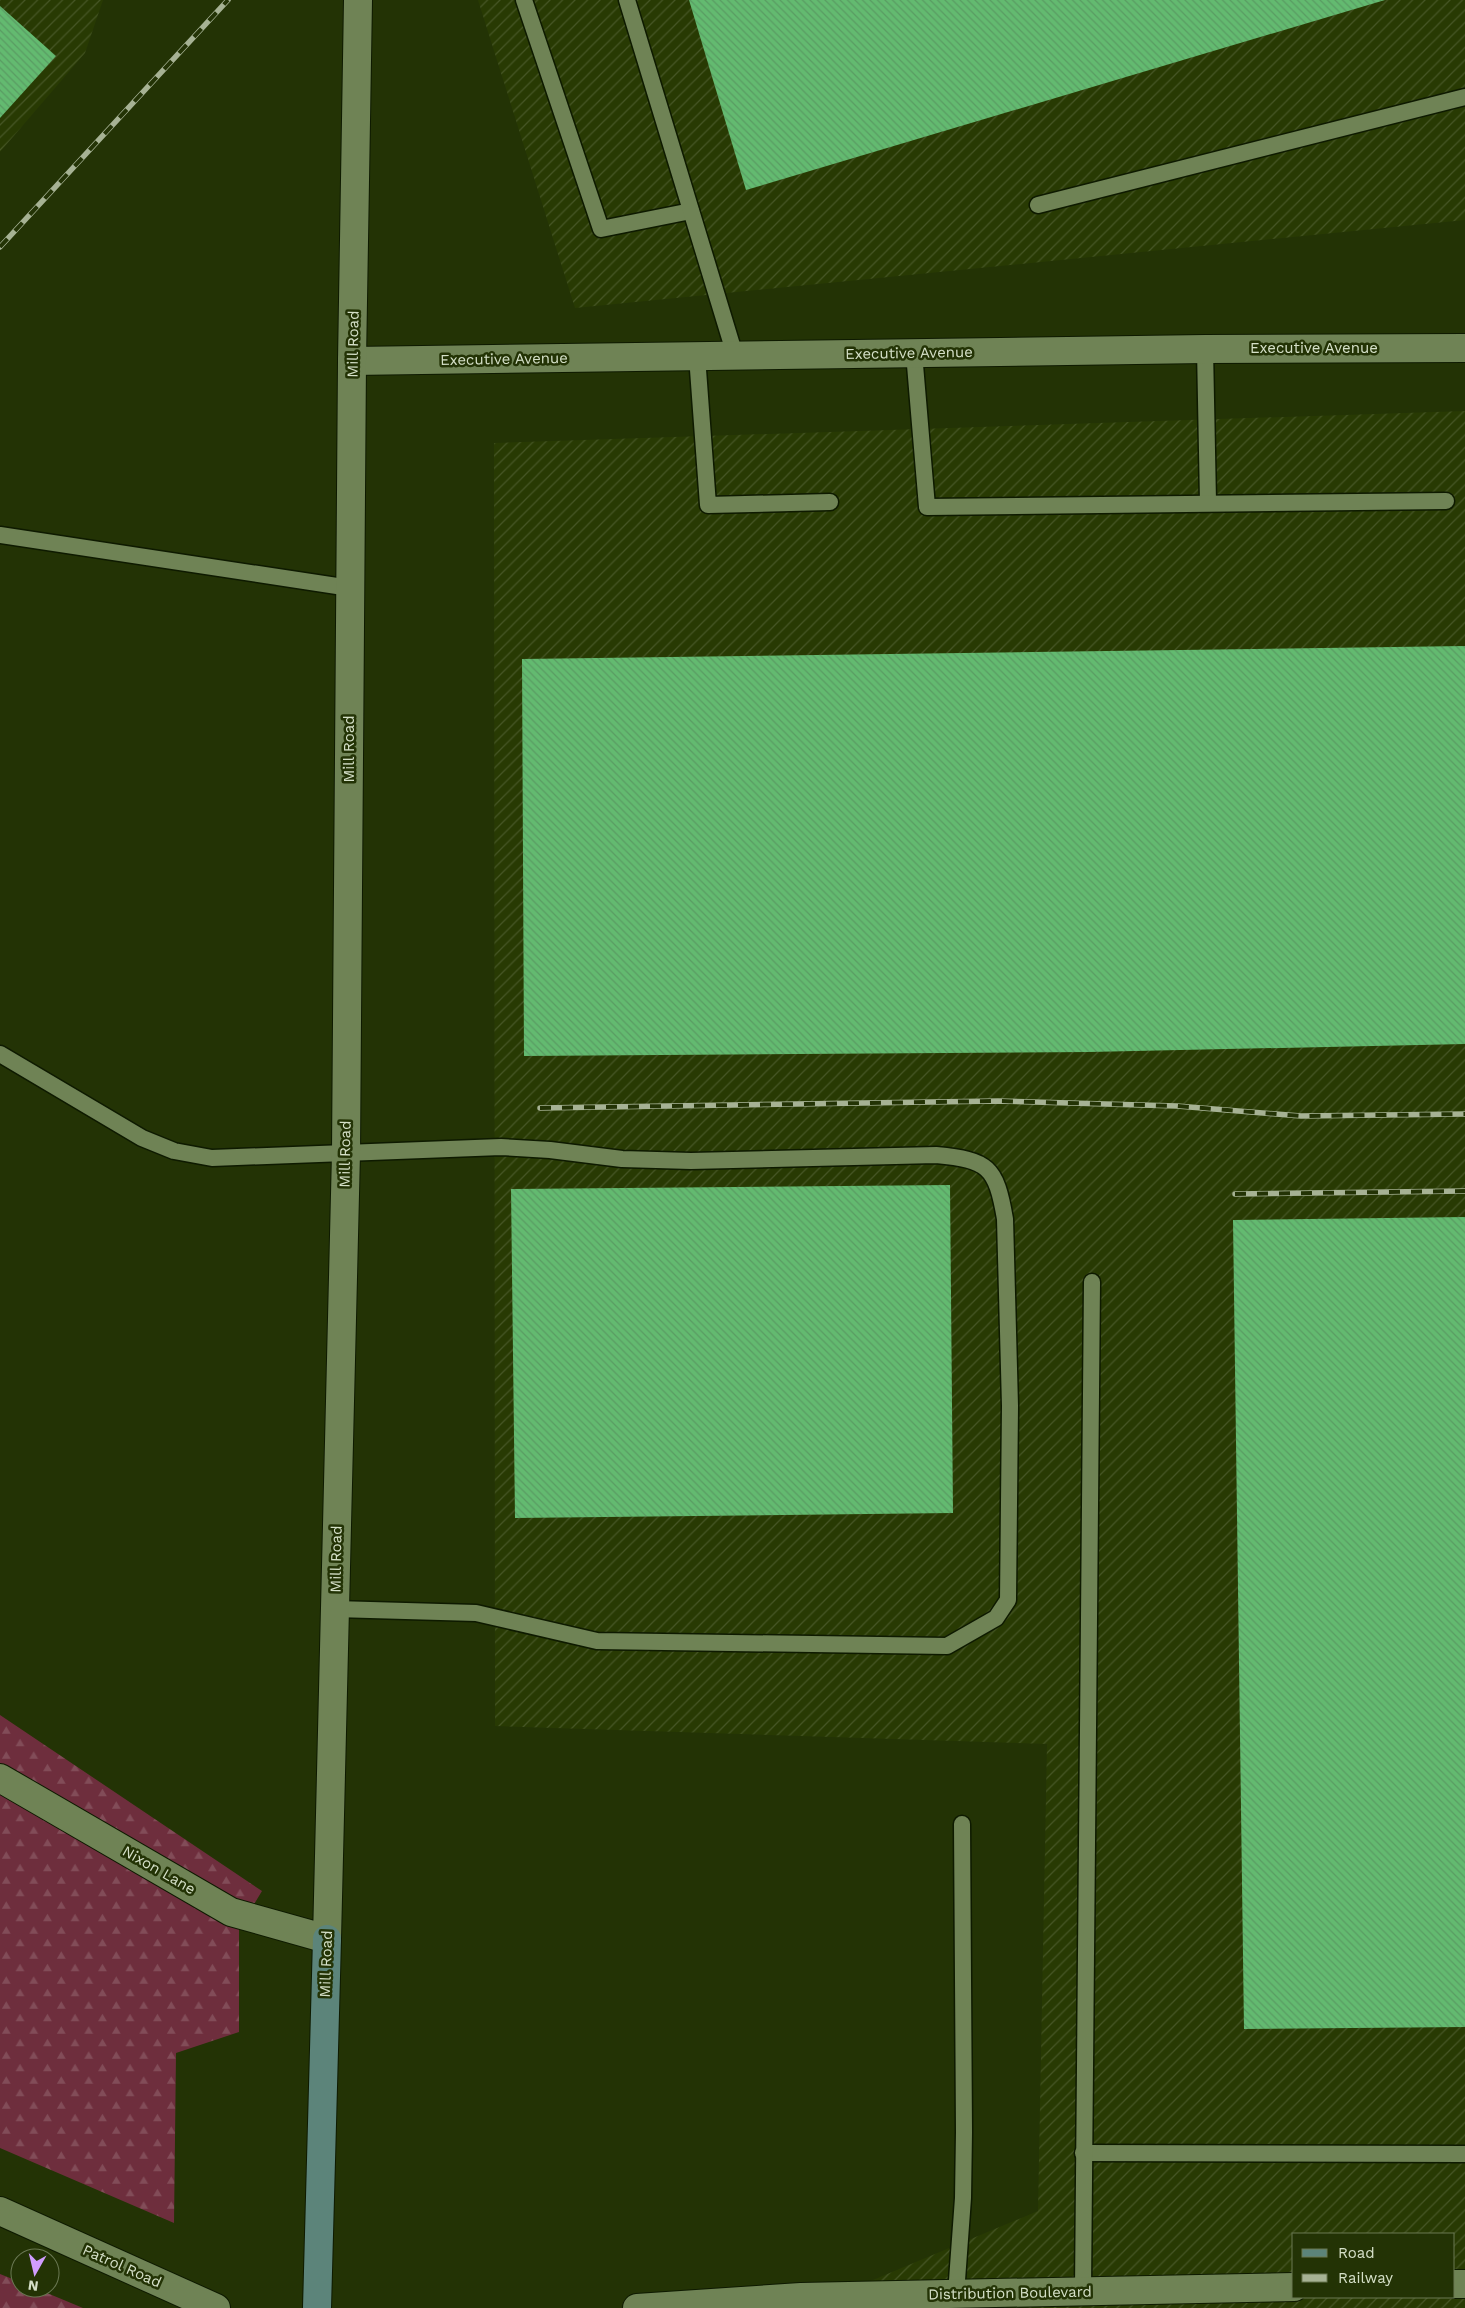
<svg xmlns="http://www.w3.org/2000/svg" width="1465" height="2308" font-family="'Work Sans',sans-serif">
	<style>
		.industrial { fill: url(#industrial-furrows); fill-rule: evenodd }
		.forest { fill: url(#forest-firs) }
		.building { fill: url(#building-back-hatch) }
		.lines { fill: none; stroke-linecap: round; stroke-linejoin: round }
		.lane-casing { stroke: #0e1a00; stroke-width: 19 }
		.street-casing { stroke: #0e1a00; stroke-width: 30 }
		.secondary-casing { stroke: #0e1a00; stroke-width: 30 }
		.lane { stroke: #6f8355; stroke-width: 16 }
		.street { stroke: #6f8355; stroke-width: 28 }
		.secondary { stroke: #5c847a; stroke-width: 28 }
		.rail-casing { stroke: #a6b294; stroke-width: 5.5 }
		.rail { stroke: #233305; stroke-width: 4; stroke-dasharray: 11; stroke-linecap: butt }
		.labels { text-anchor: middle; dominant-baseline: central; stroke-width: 5; stroke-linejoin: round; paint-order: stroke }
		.street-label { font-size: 15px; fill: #d5e0c8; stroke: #233305 }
	</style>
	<defs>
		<pattern id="industrial-furrows" width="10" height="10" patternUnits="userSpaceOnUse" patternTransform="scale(1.25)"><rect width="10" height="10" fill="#283a03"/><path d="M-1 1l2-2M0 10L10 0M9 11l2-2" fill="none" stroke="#465626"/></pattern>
		<pattern id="forest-firs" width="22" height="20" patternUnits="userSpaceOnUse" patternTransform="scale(1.25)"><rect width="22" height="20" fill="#6e2e3d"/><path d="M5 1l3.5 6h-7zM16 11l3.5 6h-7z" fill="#824c58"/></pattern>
		<pattern id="building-back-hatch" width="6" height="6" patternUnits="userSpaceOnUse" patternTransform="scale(1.25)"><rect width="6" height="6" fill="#63ba70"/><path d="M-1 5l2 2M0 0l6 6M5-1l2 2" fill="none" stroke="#5a9c63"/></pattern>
	</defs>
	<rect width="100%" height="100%" fill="#233305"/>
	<!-- industrial -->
	<g class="industrial">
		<path d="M0,0h103l-18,53 -85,99z"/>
		<path d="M478,0h987v220l-890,88z"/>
		<path d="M1465,411v1897h-659l232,-97 9,-467 -552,-18 -1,-1283zM1294,2234h160v63h-160z"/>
	</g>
	<!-- forest -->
	<g class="forest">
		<path d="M0,1715l262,176 -23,38v103l-63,21 -2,170 -174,-75z"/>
		<path d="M0,2274l20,8v6h15l48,20h-83z"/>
	</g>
	<!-- building -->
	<g class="building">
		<path d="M689,0h696l-639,190z"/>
		<path d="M0,6l56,50 -56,62z"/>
		<path d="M1465,646v398l-376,8 -565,4 -2,-397z"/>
		<path d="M950,1185l3,328 -438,5 -4,-329z"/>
		<path d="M1465,1217v810l-221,2 -11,-809z"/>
	</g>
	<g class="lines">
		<defs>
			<g id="lane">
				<path d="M524,0l77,229 90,-18"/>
				<path d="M627,0l108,355"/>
				<path d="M1038,205l427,-108"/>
				<path d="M1205,349l3,153"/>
				<path d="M914,353l13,154 519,-6"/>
				<path d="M697,356l11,149 122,-3"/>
				<path d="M0,535l350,53"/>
				<path d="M0,1054l142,84 32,13 38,7 289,-11 49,3 72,9 69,2 245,-6c52,5 60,11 69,64l5,187 -2,194 -12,18 -49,28 -350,-5 -121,-28 -141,-4"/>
				<path d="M1083,2153l382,1"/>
				<path d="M1083,2291l9,-1009"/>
				<path d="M956,2294l7,-96 1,-66 -2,-308"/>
			</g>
			<g id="street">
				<path d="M352,361l853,-12 260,-1"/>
				<path d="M0,1778l231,134 96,27 19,-786 6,-792 6,-361"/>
				<path d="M0,2211l216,97"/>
				<path d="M1454,2284h11"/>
				<path d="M637,2308l164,-11 493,-10"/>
			</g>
			<path id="secondary" d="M317,2308l10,-369"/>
		</defs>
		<!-- lane casing -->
		<use href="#lane" class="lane-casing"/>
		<!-- street casing -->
		<use href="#street" class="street-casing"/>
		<!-- secondary casing -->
		<use href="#secondary" class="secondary-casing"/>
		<!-- lane -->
		<use href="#lane" class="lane"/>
		<!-- street -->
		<use href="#street" class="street"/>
		<!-- secondary -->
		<use href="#secondary" class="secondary"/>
		<defs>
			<g id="rail">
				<path d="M0,247l228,-247"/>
				<path d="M540,1108l458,-7 179,5 124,10 164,-2"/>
				<path d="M1235,1194l230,-3"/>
			</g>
		</defs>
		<!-- rail casing -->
		<use href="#rail" class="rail-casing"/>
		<!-- rail -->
		<use href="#rail" class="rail"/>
	</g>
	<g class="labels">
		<!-- street labels -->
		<g class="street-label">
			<text transform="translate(353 344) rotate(-89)">Mill Road</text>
			<text x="1314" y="348">Executive Avenue</text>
			<text transform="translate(909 353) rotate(-1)">Executive Avenue</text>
			<text transform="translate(504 359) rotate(-1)">Executive Avenue</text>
			<text transform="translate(349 749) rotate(-90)">Mill Road</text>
			<text transform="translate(345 1154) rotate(-89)">Mill Road</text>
			<text transform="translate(336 1559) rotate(-89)">Mill Road</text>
			<text transform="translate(159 1870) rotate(30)">Nixon Lane</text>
			<text transform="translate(326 1964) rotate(-88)">Mill Road</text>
			<text transform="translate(122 2266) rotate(24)">Patrol Road</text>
			<text transform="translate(1010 2293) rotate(-1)">Distribution Boulevard</text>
		</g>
	</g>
	<!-- legend -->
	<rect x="1292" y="2233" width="162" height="65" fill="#233305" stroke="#6a7853"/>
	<rect x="1302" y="2249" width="25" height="8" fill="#5c847a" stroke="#6a7853"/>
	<text x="1338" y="2258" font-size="15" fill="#d5e0c8">Road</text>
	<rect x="1302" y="2274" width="25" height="8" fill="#a6b294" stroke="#6a7853"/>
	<text x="1338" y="2283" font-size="15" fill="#d5e0c8">Railway</text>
	<!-- north arrow -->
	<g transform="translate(35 2273) rotate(188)"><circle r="24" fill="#233305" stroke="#6a7853"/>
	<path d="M0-4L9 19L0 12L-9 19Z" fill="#d09dfe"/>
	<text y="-8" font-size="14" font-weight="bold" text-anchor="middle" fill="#d5e0c8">N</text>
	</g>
</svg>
